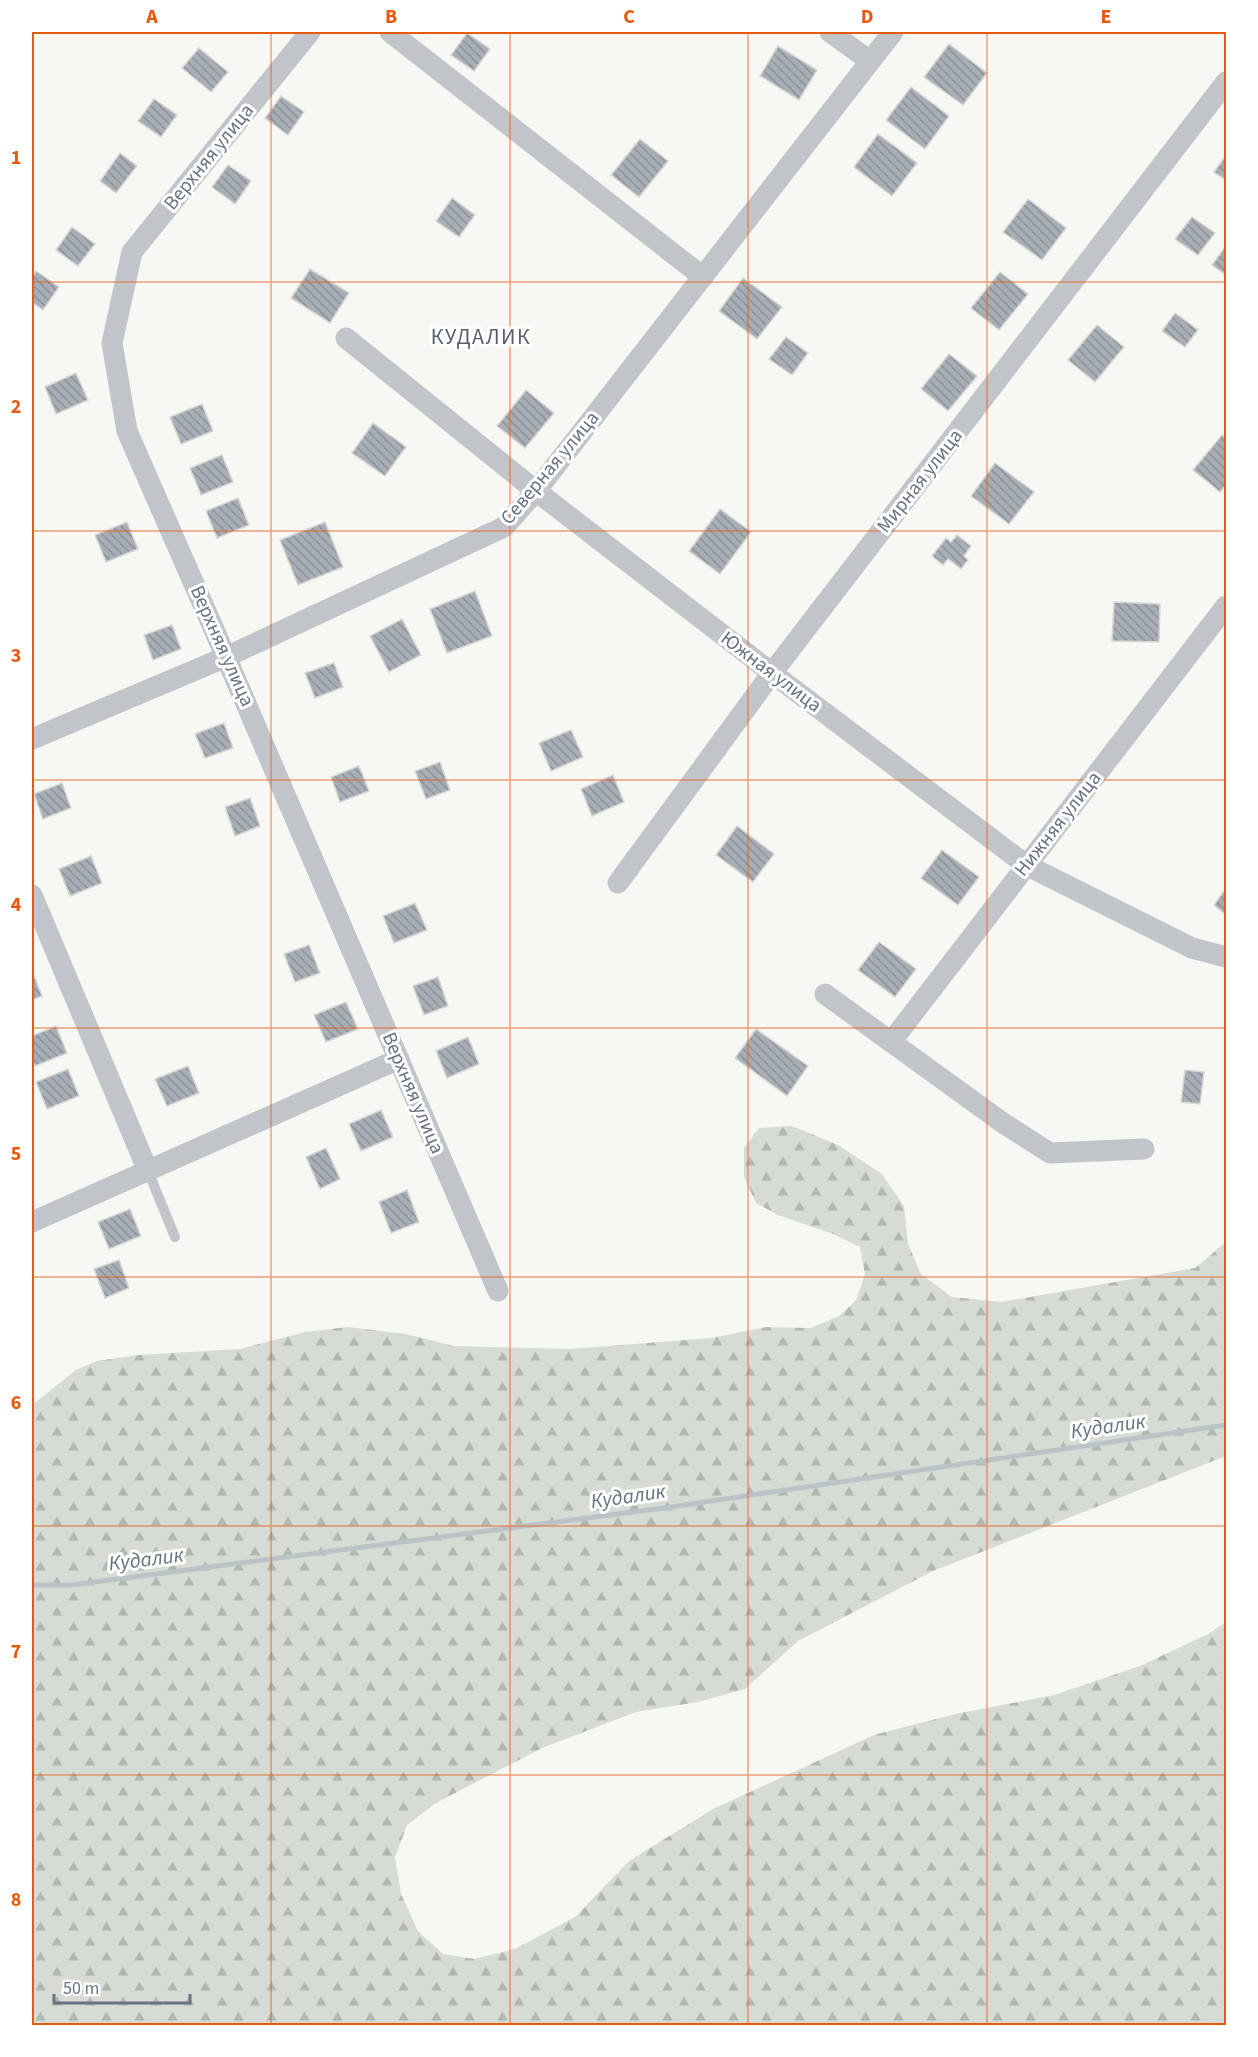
<svg xmlns="http://www.w3.org/2000/svg" width="1258" height="2057" font-family="'Source Sans 3',sans-serif">
	<style>
		.forest { fill: url(#forest-firs) }
		.lines { fill: none; stroke-linecap: round; stroke-linejoin: round }
		.stream { stroke: #bbc3c9; stroke-width: 5 }
		.building { fill: url(#building-back-hatch); stroke: #d8d9d7; stroke-width: 1.5 }
		.lane { stroke: #c1c4c8; stroke-width: 10 }
		.street { stroke: #c1c4c8; stroke-width: 21 }
		.grid { fill: none; stroke: #e8590c; stroke-width: 1.5; stroke-opacity: 0.55 }
		.labels { text-anchor: middle; dominant-baseline: central; stroke-width: 6; stroke-linejoin: round; paint-order: stroke }
		.street-label { font-size: 20px; fill: #687383; stroke: #fff }
		.water-label { font-size: 21px; font-style: italic; fill: #64747f; stroke: #fff }
		.quarter-label { font-size: 22px; letter-spacing: 1.5px; fill: #555e69; stroke: #fff }
		.neatline { fill: none; stroke: #e8590c; stroke-width: 2 }
		.grid-label { font-size: 20px; text-anchor: middle; font-weight: bold; fill: #e8590c }
	</style>
	<defs>
		<pattern id="forest-firs" width="22" height="20" patternUnits="userSpaceOnUse" patternTransform="scale(1.5)"><rect width="22" height="20" fill="#d6dcd4"/><path d="M5 1l3.5 6h-7zM16 11l3.5 6h-7z" fill="#b1b7b1"/></pattern>
		<pattern id="building-back-hatch" width="6" height="6" patternUnits="userSpaceOnUse" patternTransform="scale(1.5)"><rect width="6" height="6" fill="#a8aeb5"/><path d="M-1 5l2 2M0 0l6 6M5-1l2 2" fill="none" stroke="#8d9299"/></pattern>
	</defs>
	<rect width="100%" height="100%" fill="#f7f7f4"/>
	<!-- forest -->
	<path class="forest" d="M792,1126l46,19 44,29 22,32 4,38 13,30 31,23 50,5 193,-34 31,-26v214l-293,115 -135,70 -53,48 -47,13 -62,10 -94,36 -106,55 -29,22 -12,32 6,37 17,37 25,23 31,5 41,-10 60,-32 54,-56 84,-52 161,-74 81,-21 99,-19 86,-29 68,-32 18,-12v403h-1194v-620l44,-35 21,-9 41,-6 102,-6 65,-17 43,-5 58,7 48,12 117,3 140,-11 55,-11 45,1 28,-12 17,-16 9,-26 -5,-27 -27,-13 -55,-19 -22,-12 -12,-26v-29l15,-20z"/>
	<g class="lines">
		<!-- stream -->
		<path class="stream" d="M32,1585h40l592,-77 562,-83"/>
	</g>
	<!-- building -->
	<g class="building">
		<path d="M467,33l23,16 -16,22 -23,-16z"/>
		<path d="M949,44l38,29 -24,32 -39,-28z"/>
		<path d="M778,46l39,24 -18,30 -39,-24z"/>
		<path d="M199,48l29,24 -17,20 -29,-24z"/>
		<path d="M911,87l38,29 -24,33 -39,-29z"/>
		<path d="M281,96l23,16 -16,23 -23,-17z"/>
		<path d="M154,99l23,16 -16,22 -23,-16z"/>
		<path d="M878,134l39,29 -25,33 -38,-29z"/>
		<path d="M640,139l28,22 -29,36 -28,-22z"/>
		<path d="M120,153l17,13 -21,27 -16,-12z"/>
		<path d="M1226,155v25l-12,-8z"/>
		<path d="M228,165l23,16 -16,23 -23,-17z"/>
		<path d="M452,198l23,17 -16,22 -23,-16z"/>
		<path d="M1028,199l38,29 -24,32 -39,-28z"/>
		<path d="M1192,217l23,16 -17,22 -23,-16z"/>
		<path d="M72,227l23,17 -17,22 -22,-16z"/>
		<path d="M1225,247l1,1v27l-14,-10z"/>
		<path d="M310,269l39,24 -19,30 -39,-25z"/>
		<path d="M36,271l23,16 -16,23 -11,-8v-25z"/>
		<path d="M1000,272l28,22 -29,36 -28,-22z"/>
		<path d="M743,278l39,29 -25,32 -38,-28z"/>
		<path d="M1175,313l23,17 -13,17 -23,-16z"/>
		<path d="M1097,325l27,22 -29,35 -27,-22z"/>
		<path d="M786,337l22,16 -16,22 -23,-16z"/>
		<path d="M949,354l28,22 -29,35 -27,-22z"/>
		<path d="M76,373l12,27 -32,14 -11,-27z"/>
		<path d="M526,390l28,23 -29,35 -28,-22z"/>
		<path d="M202,404l11,27 -32,13 -11,-27z"/>
		<path d="M373,423l33,24 -21,29 -33,-23z"/>
		<path d="M1222,435l4,3v47l-6,7 -27,-22z"/>
		<path d="M222,455l11,27 -32,13 -11,-27z"/>
		<path d="M995,463l39,29 -25,32 -38,-28z"/>
		<path d="M238,498l11,27 -32,13 -11,-27z"/>
		<path d="M720,509l31,23 -31,42 -31,-23z"/>
		<path d="M127,522l11,27 -32,13 -11,-27z"/>
		<path d="M325,522l18,45 -45,18 -18,-45z"/>
		<path d="M957,535l14,11 -7,10 4,4 -7,9 -13,-10 -5,6 -11,-9 14,-18 5,4z"/>
		<path d="M475,591l17,45 -45,17 -17,-44z"/>
		<path d="M1114,602l46,2 -1,38 -47,-1z"/>
		<path d="M402,619l19,36 -32,17 -19,-36z"/>
		<path d="M172,625l9,24 -28,11 -9,-25z"/>
		<path d="M334,663l9,24 -28,11 -10,-25z"/>
		<path d="M224,723l9,25 -28,10 -10,-24z"/>
		<path d="M571,730l12,27 -32,14 -12,-28z"/>
		<path d="M440,762l10,28 -24,9 -11,-28z"/>
		<path d="M359,766l10,25 -29,11 -9,-25z"/>
		<path d="M613,775l11,27 -32,14 -11,-27z"/>
		<path d="M62,783l9,25 -28,11 -9,-25z"/>
		<path d="M250,798l10,28 -25,10 -10,-29z"/>
		<path d="M737,826l37,28 -21,28 -37,-27z"/>
		<path d="M942,850l37,27 -21,28 -37,-27z"/>
		<path d="M91,856l11,27 -32,13 -11,-27z"/>
		<path d="M1226,888v27l-12,-10z"/>
		<path d="M415,903l12,27 -33,13 -11,-27z"/>
		<path d="M879,942l37,27 -21,28 -37,-27z"/>
		<path d="M309,945l11,28 -25,9 -11,-28z"/>
		<path d="M32,970l10,26 -10,4z"/>
		<path d="M438,977l10,29 -24,9 -11,-29z"/>
		<path d="M346,1002l12,27 -32,13 -12,-27z"/>
		<path d="M56,1026l11,27 -32,13 -3,-8v-22z"/>
		<path d="M756,1029l52,37 -21,30 -52,-38z"/>
		<path d="M468,1037l11,27 -32,14 -11,-27z"/>
		<path d="M188,1066l11,27 -32,13 -12,-27z"/>
		<path d="M68,1069l11,27 -32,13 -11,-27z"/>
		<path d="M1185,1070l19,2 -4,32 -19,-2z"/>
		<path d="M381,1110l12,27 -32,14 -12,-27z"/>
		<path d="M326,1148l14,31 -20,10 -14,-32z"/>
		<path d="M407,1190l12,32 -28,11 -12,-31z"/>
		<path d="M130,1209l11,27 -32,13 -11,-27z"/>
		<path d="M119,1260l10,28 -24,10 -11,-29z"/>
	</g>
	<g class="lines">
		<!-- lane -->
		<path class="lane" d="M148,1171l27,66"/>
		<!-- street -->
		<g class="street">
			<path d="M310,32l-178,220 -20,91 15,88 99,226 272,634"/>
			<path d="M390,32l313,245"/>
			<path d="M830,32l40,29"/>
			<path d="M346,338l190,153 236,182 254,192 166,83 34,9"/>
			<path d="M32,739l194,-82 278,-130 32,-36 357,-459"/>
			<path d="M618,883l154,-210 454,-591"/>
			<path d="M32,895l116,276"/>
			<path d="M825,994l178,129 47,30 94,-4"/>
			<path d="M891,1042l335,-436"/>
			<path d="M32,1222l367,-163"/>
		</g>
	</g>
	<!-- grid -->
	<path class="grid" d="M271,32v1994M510,32v1994M748,32v1994M987,32v1994M32,282h1194M32,531h1194M32,780h1194M32,1028h1194M32,1277h1194M32,1526h1194M32,1775h1194"/>
	<g class="labels">
		<!-- street labels -->
		<g class="street-label">
			<text transform="translate(209 157) rotate(-51)">Верхняя улица</text>
			<text transform="translate(550 468) rotate(-50)">Северная улица</text>
			<text transform="translate(920 481) rotate(-52)">Мирная улица</text>
			<text transform="translate(222 646) rotate(66)">Верхняя улица</text>
			<text transform="translate(771 672) rotate(37)">Южная улица</text>
			<text transform="translate(1058 824) rotate(-52)">Нижняя улица</text>
			<text transform="translate(413 1093) rotate(67)">Верхняя улица</text>
		</g>
		<!-- water labels -->
		<g class="water-label">
			<text transform="translate(1108 1426) rotate(-8)">Кудалик</text>
			<text transform="translate(628 1496) rotate(-8)">Кудалик</text>
			<text transform="translate(146 1559) rotate(-7)">Кудалик</text>
		</g>
		<!-- quarter labels -->
		<g class="quarter-label">
			<text x="481" y="337">КУДАЛИК</text>
		</g>
	</g>
	<!-- border -->
	<rect width="1258" height="2057" fill="none" stroke="#ffffff" stroke-width="66"/>
	<!-- scale -->
	<path d="M54 1994v9h136v-9" fill="none" stroke="#687383" stroke-width="3"/>
	<text x="63" y="1994" font-size="18" fill="#687383" stroke="#ffffff" stroke-width="4.5" paint-order="stroke">50 m</text>
	<rect x="33" y="33" width="1192" height="1991" class="neatline"/>
	<g class="grid-label">
		<text x="152" y="23">A</text>
		<text x="391" y="23">B</text>
		<text x="629" y="23">C</text>
		<text x="867" y="23">D</text>
		<text x="1106" y="23">E</text>
		<text x="16" y="164">1</text>
		<text x="16" y="413">2</text>
		<text x="16" y="662">3</text>
		<text x="16" y="911">4</text>
		<text x="16" y="1160">5</text>
		<text x="16" y="1409">6</text>
		<text x="16" y="1658">7</text>
		<text x="16" y="1906">8</text>
	</g>
</svg>
